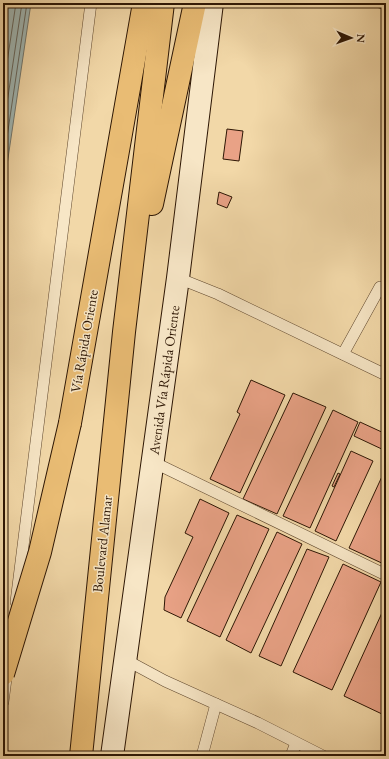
<svg xmlns="http://www.w3.org/2000/svg" width="389" height="759" font-family="'EB Garamond',serif">
	<style>
		.green { fill: #c0bd83; stroke: #766a44 }
		.water { fill: #a0b7b4; stroke: #72776e }
		.lines { fill: none; stroke-linecap: round; stroke-linejoin: round }
		.shore { stroke: #66665c; stroke-width: 1 }
		.building { fill: #e9a286; stroke: #2d1604 }
		.service-casing { stroke: #5e462d; stroke-width: 12 }
		.secondary-casing { stroke: #2d1604; stroke-width: 24 }
		.trunk-casing { stroke: #2d1604; stroke-width: 24 }
		.service { stroke: #f7e6c6; stroke-width: 11 }
		.secondary { stroke: #f7e6c6; stroke-width: 22 }
		.trunk { stroke: #e9bc74; stroke-width: 22 }
		.trunk-bridge-casing { stroke: #2d1604; stroke-width: 24; stroke-linecap: butt }
		.trunk-bridge { stroke: #e9bc74; stroke-width: 22 }
		.labels { text-anchor: middle; dominant-baseline: central; stroke-width: 3; stroke-linejoin: round; paint-order: stroke }
		.street-label { font-size: 14px; fill: #2d1604; stroke: #f7e6c6 }
	</style>
	<rect width="100%" height="100%" fill="#f2d8a8"/>
	<filter id="stains"><feTurbulence type="fractalNoise" baseFrequency=".005" numOctaves="4"/><feColorMatrix values="0 0 0 0 .2 0 0 0 0 .09 0 0 0 0 .02 0 0 0 .5 -.17"/></filter>
	<radialGradient id="worn" r=".72"><stop offset=".6" stop-color="#630" stop-opacity="0"/><stop offset="1" stop-color="#630" stop-opacity=".3"/></radialGradient>
	<!-- green -->
	<path class="green" d="M368,3h18v8z"/>
	<!-- water -->
	<path class="water" d="M3,3h28l-28,189z"/>
	<g class="lines">
		<!-- shore -->
		<g class="shore">
			<path d="M3,89l13,-86"/>
			<path d="M3,130l19,-127"/>
			<path d="M3,164l24,-161"/>
		</g>
	</g>
	<!-- building -->
	<g class="building">
		<path d="M227,129l16,2 -4,30 -16,-2z"/>
		<path d="M219,192l13,5 -5,11 -10,-4z"/>
		<path d="M251,380l34,15 -45,98 -30,-14 30,-65 -3,-2z"/>
		<path d="M293,393l33,14 -49,107 -34,-15z"/>
		<path d="M333,410l25,12 -48,106 -27,-12z"/>
		<path d="M360,422l26,12v17l-32,-15z"/>
		<path d="M351,451l22,10 -37,80 -21,-10z"/>
		<path d="M385,470h1v95l-37,-17z"/>
		<path d="M338,473l2,1 -6,13 -2,-1z"/>
		<path d="M200,499l29,14 -48,105 -17,-8 1,-13 28,-60 -8,-4z"/>
		<path d="M237,515l32,14 -49,108 -33,-16z"/>
		<path d="M277,532l25,12 -51,109 -25,-13z"/>
		<path d="M307,549l22,8 -48,109 -22,-10z"/>
		<path d="M343,564l38,18 -49,108 -39,-18z"/>
		<path d="M386,604v102l-4,8 -38,-18z"/>
	</g>
	<g class="lines">
		<defs>
			<g id="service">
				<path d="M178,278l40,16 168,81"/>
				<path d="M343,354l37,-67"/>
				<path d="M153,462l233,113"/>
				<path d="M16,602l75,-599"/>
				<path d="M126,660l39,21 93,42 65,33"/>
				<path d="M3,702l4,-31"/>
				<path d="M202,756l14,-52"/>
				<path d="M291,756l5,-13"/>
			</g>
			<path id="secondary" d="M112,756l66,-478 34,-275"/>
			<g id="trunk">
				<path d="M152,204l43,-201"/>
				<path d="M70,423l74,-420"/>
				<path d="M81,756l43,-424 39,-329"/>
			</g>
		</defs>
		<!-- service casing -->
		<use href="#service" class="service-casing"/>
		<!-- secondary casing -->
		<use href="#secondary" class="secondary-casing"/>
		<!-- trunk casing -->
		<use href="#trunk" class="trunk-casing"/>
		<!-- service -->
		<use href="#service" class="service"/>
		<!-- secondary -->
		<use href="#secondary" class="secondary"/>
		<!-- trunk -->
		<use href="#trunk" class="trunk"/>
		<defs>
			<path id="trunk-bridge" d="M3,674l37,-122 30,-129"/>
		</defs>
		<!-- trunk-bridge casing -->
		<use href="#trunk-bridge" class="trunk-bridge-casing"/>
		<!-- trunk-bridge -->
		<use href="#trunk-bridge" class="trunk-bridge"/>
	</g>
	<g class="labels">
		<!-- street labels -->
		<g class="street-label">
			<text transform="translate(84 341) rotate(-80)">Vía Rápida Oriente</text>
			<text transform="translate(164 380) rotate(-82)">Avenida Vía Rápida Oriente</text>
			<text transform="translate(102 544) rotate(-84)">Boulevard Alamar</text>
		</g>
	</g>
	<!-- margin -->
	<rect width="389" height="759" fill="none" stroke="#f2d8a8" stroke-width="16"/>
	<rect x="4" y="4" width="381" height="751" fill="none" stroke="#2d1604" stroke-width="2"/>
	<rect x="8" y="8" width="373" height="743" fill="none" stroke="#2d1604"/>
	<!-- north arrow -->
	<g transform="translate(351 38) rotate(92)" stroke="#f7e6c6" stroke-width="3" paint-order="stroke">
	<path d="M0-3L7 15L0 10L-7 15Z" fill="#2d1604"/>
	<text y="-6" font-size="11" font-weight="bold" text-anchor="middle" fill="#2d1604">N</text>
	</g>
	<rect width="100%" height="100%" filter="url(#stains)"/>
	<rect width="100%" height="100%" fill="url(#worn)"/>
</svg>
